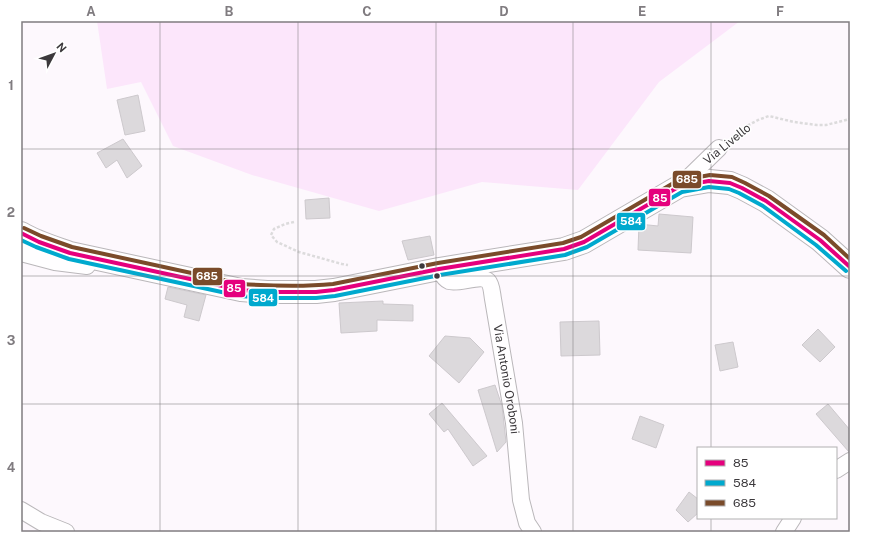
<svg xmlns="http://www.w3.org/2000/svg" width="871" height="553" viewBox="0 0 871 553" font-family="'Public Sans',sans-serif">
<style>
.green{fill:#fce6fb}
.building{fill:#dcd9dc;stroke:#cdc9cd}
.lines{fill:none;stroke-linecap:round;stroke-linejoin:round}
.street-casing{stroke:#bab7ba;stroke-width:18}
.secondary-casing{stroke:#bab7ba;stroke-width:24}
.path{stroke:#dcdbdc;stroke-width:2.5;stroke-dasharray:3 2;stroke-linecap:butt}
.street{stroke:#fffeff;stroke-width:16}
.secondary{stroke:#fffeff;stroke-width:22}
.bus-1-casing{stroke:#fff;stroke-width:7}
.bus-2-casing{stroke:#fff;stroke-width:7}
.bus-3-casing{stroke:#fff;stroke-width:7}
.bus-1{stroke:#e5007d;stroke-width:4}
.bus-2{stroke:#00a9ce;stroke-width:4}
.bus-3{stroke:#7a4b2a;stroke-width:4}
.grid{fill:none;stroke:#807c80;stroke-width:1;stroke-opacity:0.55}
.bus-dot{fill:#3c393c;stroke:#fff;stroke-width:1.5}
.labels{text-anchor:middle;stroke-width:3;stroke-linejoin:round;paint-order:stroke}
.street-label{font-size:12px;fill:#3c393c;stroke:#fff}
.line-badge{stroke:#fff;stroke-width:1.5}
.badge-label{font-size:11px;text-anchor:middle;font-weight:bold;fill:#fff}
.neatline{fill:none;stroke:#807c80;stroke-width:1.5}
.grid-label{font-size:13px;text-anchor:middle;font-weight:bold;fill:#807c80}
</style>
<rect width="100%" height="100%" fill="#fdf8fd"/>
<path class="green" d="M97,21H740L659,82L578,190L482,182L379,211L252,175L173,146L141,82L107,89Z"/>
<g class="building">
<path d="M138,95L145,131L125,135L117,100Z"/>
<path d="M123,139L142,166L127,178L117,160L106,168L97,153Z"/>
<path d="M329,198L330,218L306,219L305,200Z"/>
<path d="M659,214L693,217L691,253L638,250L639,224L658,226Z"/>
<path d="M430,236L434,255L408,260L402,241Z"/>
<path d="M168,287L206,295L199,321L184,317L187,305L165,299Z"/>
<path d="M383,301V304L413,305V321L377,320V331L341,333L339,303Z"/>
<path d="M599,321L600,355L561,356L560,322Z"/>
<path d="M818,329L835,347L820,362L802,345Z"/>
<path d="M445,336L470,338L484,352L459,383L429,356Z"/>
<path d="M733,342L738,367L720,371L715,345Z"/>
<path d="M495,385L502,406L506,442L497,452L478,390Z"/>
<path d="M442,403L487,456L473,466L448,429L444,432L429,414Z"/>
<path d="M828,404L850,430V452H849L816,414Z"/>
<path d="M640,416L664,425L656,448L632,439Z"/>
<path d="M689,492L698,499V513L688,522L676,510Z"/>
</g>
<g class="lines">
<g class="street-casing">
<g id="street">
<path d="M680,186L719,148"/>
<path d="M21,253L55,262L87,266"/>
<path id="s1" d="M439,269C441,273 444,279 449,281C459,284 481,274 488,281C492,285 492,294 493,299L514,423L521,500L527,523L533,532"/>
<path d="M836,470L850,461"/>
<path d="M21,510L41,522L66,532"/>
<path d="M784,532L793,518"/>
</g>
</g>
<g class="secondary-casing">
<path id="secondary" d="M21,233C36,242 53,247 70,253L241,290L267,292H316L334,290L439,269L564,249L584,242L680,186L709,181L730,183L742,188L766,201L820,240L850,267"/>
</g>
<g class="path">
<path d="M732,138L745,127L758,120L769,116L794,122L817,125H826L850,119"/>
<path d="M294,222L285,224L274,229L271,235L277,242L299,252L342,264L348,265"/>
</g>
<use href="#street" class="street"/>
<use href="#secondary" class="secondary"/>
<g class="bus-1-casing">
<path id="bus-1" d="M21,233L39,242L70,253L241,290L267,292H316L334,290L439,269L564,249L584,242L680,186L709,181L730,183L742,188L766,201L820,240L850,267"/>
</g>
<g class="bus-2-casing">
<path id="bus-2" d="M21,240L36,247L69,259L240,296L267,298H316L335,296L440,275L565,255L587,247L682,192L709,187L729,189L739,193L763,206L816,245L846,271"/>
</g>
<g class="bus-3-casing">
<path id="bus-3" d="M24,228L41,236L72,247L242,284C272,286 303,287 333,284L438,263L563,243L581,237L677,181L710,175L732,177L745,183L769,196L824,235L850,259"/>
</g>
<use href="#bus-1" class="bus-1"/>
<use href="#bus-2" class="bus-2"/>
<use href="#bus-3" class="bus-3"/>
</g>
<path class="grid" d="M160,21V532M298,21V532M436,21V532M573,21V532M711,21V448M21,149H850M21,276H850M21,404H850M711,518V532"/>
<g class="bus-dot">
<circle cx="422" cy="266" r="3.5"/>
<circle cx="437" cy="276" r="3.5"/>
</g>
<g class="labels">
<g class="street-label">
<text transform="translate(727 144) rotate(-39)" y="4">Via Livello</text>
<text dy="4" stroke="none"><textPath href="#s1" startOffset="156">Via Antonio Oroboni</textPath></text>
</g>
</g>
<g class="line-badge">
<rect x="672" y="170" width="30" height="19" rx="4" fill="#7a4b2a"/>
<rect x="648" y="188" width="23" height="19" rx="4" fill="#e5007d"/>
<rect x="616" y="212" width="30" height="19" rx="4" fill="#00a9ce"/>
<rect x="192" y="267" width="31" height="19" rx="4" fill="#7a4b2a"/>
<rect x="223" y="279" width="23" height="19" rx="4" fill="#e5007d"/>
<rect x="248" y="288" width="30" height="19" rx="4" fill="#00a9ce"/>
</g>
<g class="badge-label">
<text x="687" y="183">685</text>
<text x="660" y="202">85</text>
<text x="631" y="225">584</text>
<text x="207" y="280">685</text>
<text x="234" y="292">85</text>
<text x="263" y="302">584</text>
</g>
<rect width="871" height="553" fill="none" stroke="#ffffff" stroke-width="44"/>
<rect x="697" y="447" width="140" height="72" fill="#ffffff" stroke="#b1b0b1"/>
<rect x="705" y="460" width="20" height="6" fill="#e5007d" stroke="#b1b0b1"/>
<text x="733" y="467" font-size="12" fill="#3c393c">85</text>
<rect x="705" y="480" width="20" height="6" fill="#00a9ce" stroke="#b1b0b1"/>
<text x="733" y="487" font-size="12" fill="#3c393c">584</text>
<rect x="705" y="500" width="20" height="6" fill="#7a4b2a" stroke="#b1b0b1"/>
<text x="733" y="507" font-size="12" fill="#3c393c">685</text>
<g transform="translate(54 54) rotate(49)" stroke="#ffffff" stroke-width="3" paint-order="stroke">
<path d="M0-3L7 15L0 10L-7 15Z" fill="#3c393c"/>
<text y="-6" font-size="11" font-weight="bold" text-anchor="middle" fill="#3c393c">N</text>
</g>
<rect x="22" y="22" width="827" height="509" class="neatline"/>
<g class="grid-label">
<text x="91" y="16">A</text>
<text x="229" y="16">B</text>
<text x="367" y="16">C</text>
<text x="504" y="16">D</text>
<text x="642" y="16">E</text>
<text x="780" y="16">F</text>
<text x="11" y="90">1</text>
<text x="11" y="217">2</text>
<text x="11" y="345">3</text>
<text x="11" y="472">4</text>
</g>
</svg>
